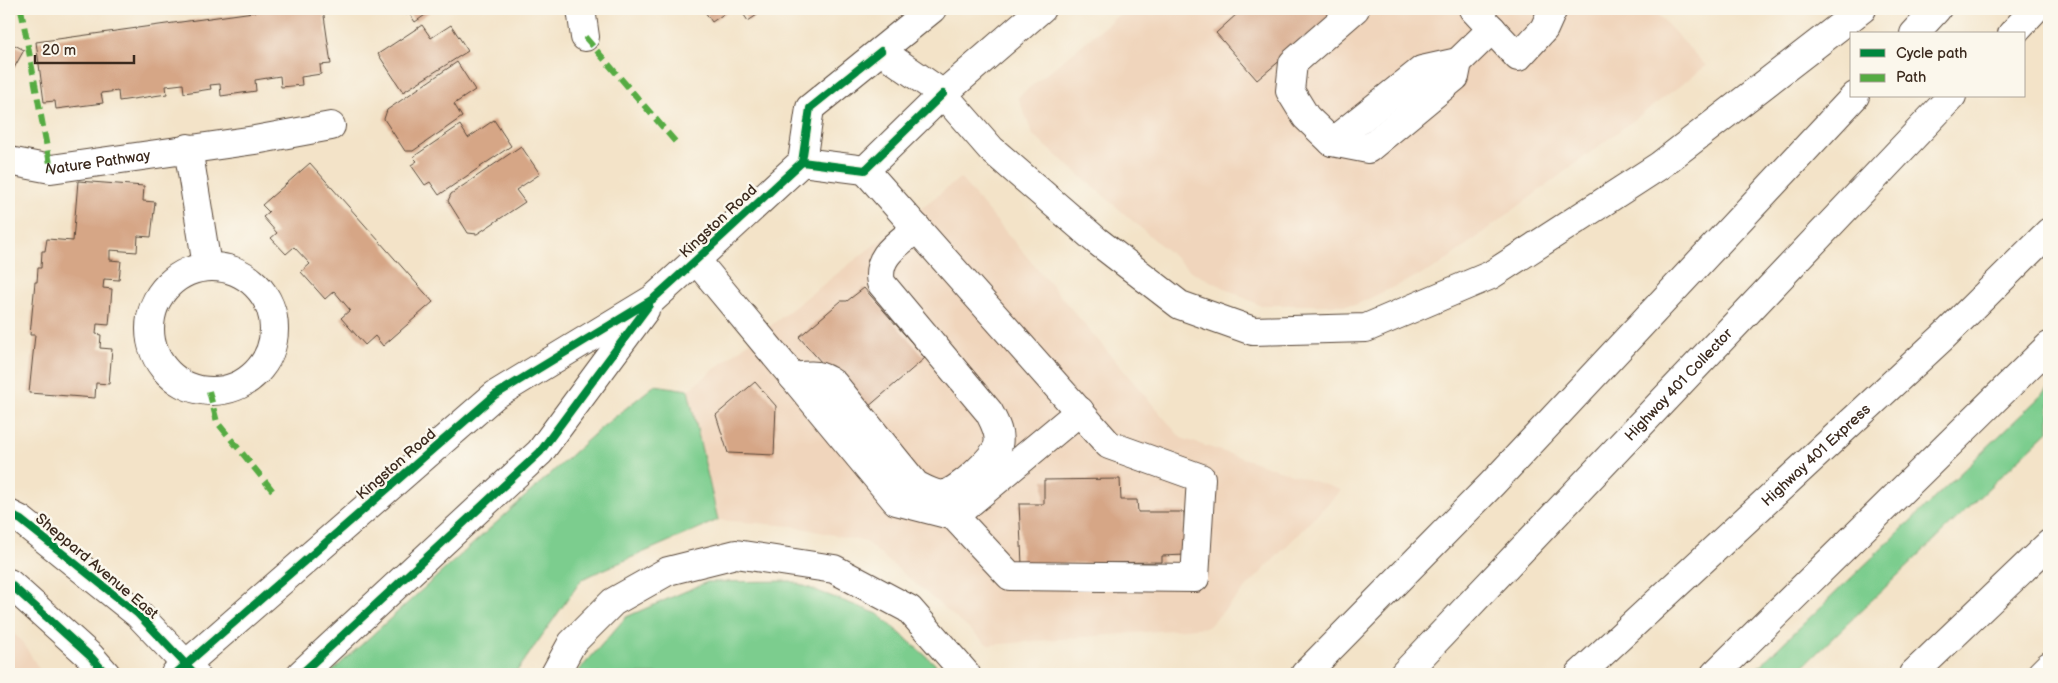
<svg xmlns="http://www.w3.org/2000/svg" width="2058" height="683" viewBox="0 0 2058 683" font-family="'Balsamiq Sans',sans-serif">
<style>
.built{fill:#f0d5bc}
.green{fill:#7ccd8e;stroke:#5c7c56}
.building{fill:#d6a686}
.lines{fill:none;stroke-linecap:round;stroke-linejoin:round}
.minor-casing{stroke:#574638;stroke-width:30}
.major-casing{stroke:#574638;stroke-width:30}
.highway-casing{stroke:#574638;stroke-width:30}
.minor{stroke:#fff;stroke-width:28}
.major{stroke:#fff;stroke-width:28}
.highway{stroke:#fff;stroke-width:28}
.quiet{stroke:#55ab43;stroke-width:6;stroke-dasharray:12 6;stroke-linecap:butt}
.cycleway-casing{stroke:#fbf7ec;stroke-width:11}
.cycleway{stroke:#00873e;stroke-width:8}
.labels{text-anchor:middle;stroke-width:5;stroke-linejoin:round;paint-order:stroke}
.street-label{font-size:15px;fill:#3b2a1e;stroke:#fbf7ec}
</style>
<rect width="100%" height="100%" fill="#fbf7ec"/>
<filter id="ink" filterUnits="userSpaceOnUse"><feTurbulence type="fractalNoise" baseFrequency=".02" numOctaves="2"/><feDisplacementMap in="SourceGraphic" scale="10" xChannelSelector="R" yChannelSelector="G"/><feConvolveMatrix kernelMatrix="1 2 1 2 8 2 1 2 1" color-interpolation-filters="sRGB"/></filter>
<filter id="wash" filterUnits="userSpaceOnUse"><feTurbulence type="fractalNoise" baseFrequency=".0096" numOctaves="4" result="noise"/><feDisplacementMap in="SourceGraphic" scale="20" xChannelSelector="R" yChannelSelector="G"/><feGaussianBlur stdDeviation="1.12" result="paint"/><feColorMatrix in="noise" values="0 0 0 0 0 0 0 0 0 0 0 0 0 0 0 0 0 1.4 0 .05"/><feComposite in="paint" operator="in"/></filter>
<g filter="url(#wash)">
<rect width="100%" height="100%" fill="#f3e3c8"/>
<g class="built">
<path d="M1126,9H1653L1706,66L1437,267L1355,305H1259L1192,272L1033,135L1018,97Z"/>
<path d="M960,178L1181,438L1341,490L1208,627L988,645L866,542L792,526L718,520L688,390Z"/>
<path d="M9,630L22,641L42,674H9Z"/>
</g>
<g class="green">
<path d="M655,385L688,390L718,520L582,579L515,674H329L601,428Z"/>
<path d="M2049,388V430L1795,674H1751Z"/>
<path d="M791,581L878,614L935,664L939,674H576L626,617L707,582Z"/>
</g>
<g id="blocks">
<g class="building">
<path d="M275,9H323L331,64L320,65L321,74L301,77L302,85L281,87L280,76L255,80L256,91L221,96L220,84L210,85L211,89L184,93L183,84L166,86L167,94L119,101L118,91L101,93L103,103L56,109L55,101L44,102L36,42Z"/>
<path d="M402,9H434L415,22L409,13L406,15Z"/>
<path d="M703,9H738L733,12L731,9L712,22Z"/>
<path d="M740,9H766L748,21Z"/>
<path d="M1234,9H1347L1295,48L1257,80L1216,33L1238,13Z"/>
<path d="M422,25L431,38L451,25L468,51L403,92L378,54Z"/>
<path d="M9,42L24,50L9,77Z"/>
<path d="M457,62L475,90L454,104L462,117L413,151H405L384,119L387,110Z"/>
<path d="M494,120L511,146L439,195L430,182L425,185L411,165L417,161L413,157L460,125L468,138Z"/>
<path d="M521,146L540,174L516,190L525,202L477,234L468,233L448,201L451,194Z"/>
<path d="M310,163L433,302L383,346L375,336L365,345L341,318L350,310L334,291L325,299L301,272L310,264L294,247L286,254L271,238L277,233L263,217L269,212L262,205Z"/>
<path d="M78,181L144,186L143,201L155,202L151,237L138,236L137,252L110,250V260L121,261L119,280L104,279L103,288L112,289L109,325L97,324L96,334L101,335L100,348L112,349L109,384L96,383L95,398L29,393L35,335H30L35,282H37L38,268H41L42,251H45L47,239L73,241Z"/>
<path d="M864,288L925,358L867,408L837,380L799,337L841,301H847Z"/>
<path d="M755,382L776,406L774,455L728,453L716,415Z"/>
<path d="M1120,479L1121,500H1137L1138,512H1184L1185,555L1162,556V562L1022,564L1019,504H1044V480Z"/>
</g>
</g>
</g>
<g filter="url(#ink)">
<use href="#blocks" fill-opacity="0" stroke="#574638" stroke-width="1"/>
<g class="lines">
<g class="minor-casing">
<g id="minor">
<path d="M581,9L585,37"/>
<path d="M1355,9L1293,63L1290,91L1306,117L1332,142L1368,149L1455,77L1458,62L1492,29"/>
<path d="M1473,9L1518,57L1544,29L1553,9"/>
<path d="M1332,142L1422,70L1458,62"/>
<path d="M188,148L207,266"/>
<path id="s1" d="M9,161L51,169L255,140L331,126"/>
<path d="M696,260L896,501L954,516L1010,576L1195,578L1201,478L1109,445L865,170"/>
<circle cx="212" cy="329" r="62"/>
<path d="M793,377C812,375 818,373 834,384L916,485C924,489 936,496 945,494C958,491 995,458 998,445C1001,433 994,422 989,412L881,283C875,256 898,244 917,228"/>
<path d="M954,516L1080,411"/>
</g>
</g>
<g class="major-casing">
<g id="major">
<path d="M802,162L865,170L943,94L1041,9"/>
<path d="M9,514L21,520L138,614L195,674"/>
<path d="M9,583L91,657L106,674"/>
<path d="M175,674L495,395L653,299L696,260L802,162L810,108L932,9"/>
<path d="M301,674L540,452L645,310"/>
</g>
</g>
<g class="highway-casing">
<g id="highway">
<path d="M1914,34L1937,9"/>
<path d="M2012,34L2035,9"/>
<path d="M881,51L943,94L991,149L1097,241L1180,305L1253,331L1366,328L1491,275L1659,166L1862,9"/>
<path d="M555,674L572,643L613,602L668,571L736,554L834,569L909,609L966,674"/>
<path d="M1305,674L1492,484L1855,96"/>
<path id="s2" d="M1404,674L1952,96"/>
<path id="s3" d="M1580,674L1943,337L2049,232"/>
<path d="M1715,674L2049,346"/>
<path d="M1913,674L2049,544"/>
<path d="M2041,674L2049,666"/>
</g>
</g>
<use href="#minor" class="minor"/>
<use href="#major" class="major"/>
<use href="#highway" class="highway"/>
<g class="quiet">
<path d="M21,9L51,169"/>
<path d="M585,37L679,146"/>
<path d="M209,391L217,422L273,491"/>
</g>
<g class="cycleway-casing">
<g id="cycleway">
<path d="M802,162L865,170L943,94"/>
<path d="M9,514L21,520L138,614L195,674"/>
<path d="M9,583L91,657L106,674"/>
<path d="M175,674L495,395L653,299L696,260L802,162L810,108L881,51"/>
<path d="M301,674L540,452L649,305"/>
</g>
</g>
<use href="#cycleway" class="cycleway"/>
</g>
</g>
<g class="labels">
<g class="street-label">
<text dy="5" stroke="none"><textPath href="#s1" startOffset="90">Nature Pathway</textPath></text>
<text transform="translate(718 221) rotate(-43)" y="5">Kingston Road</text>
<text dy="5" stroke="none"><textPath href="#s2" startOffset="399">Highway 401 Collector</textPath></text>
<text dy="5" stroke="none"><textPath href="#s3" startOffset="322">Highway 401 Express</textPath></text>
<text transform="translate(396 464) rotate(-41)" y="5">Kingston Road</text>
<text transform="translate(97 566) rotate(40)" y="5">Sheppard Avenue East</text>
</g>
</g>
<rect width="2058" height="683" fill="none" stroke="#fbf7ec" stroke-width="30"/>
<rect x="1850" y="32" width="175" height="65" fill="#fbf7ec" stroke="#aea59a"/>
<rect x="1860" y="49" width="25" height="8" fill="#00873e" stroke="#aea59a"/>
<text x="1896" y="58" font-size="15" fill="#3b2a1e">Cycle path</text>
<rect x="1860" y="74" width="25" height="8" fill="#55ab43" stroke="#aea59a"/>
<text x="1896" y="82" font-size="15" fill="#3b2a1e">Path</text>
<path d="M35 55v8h99v-8" fill="none" stroke="#3b2a1e" stroke-width="2.5"/>
<text x="42" y="55" font-size="15" fill="#3b2a1e" stroke="#fbf7ec" stroke-width="4" paint-order="stroke">20 m</text>
</svg>
